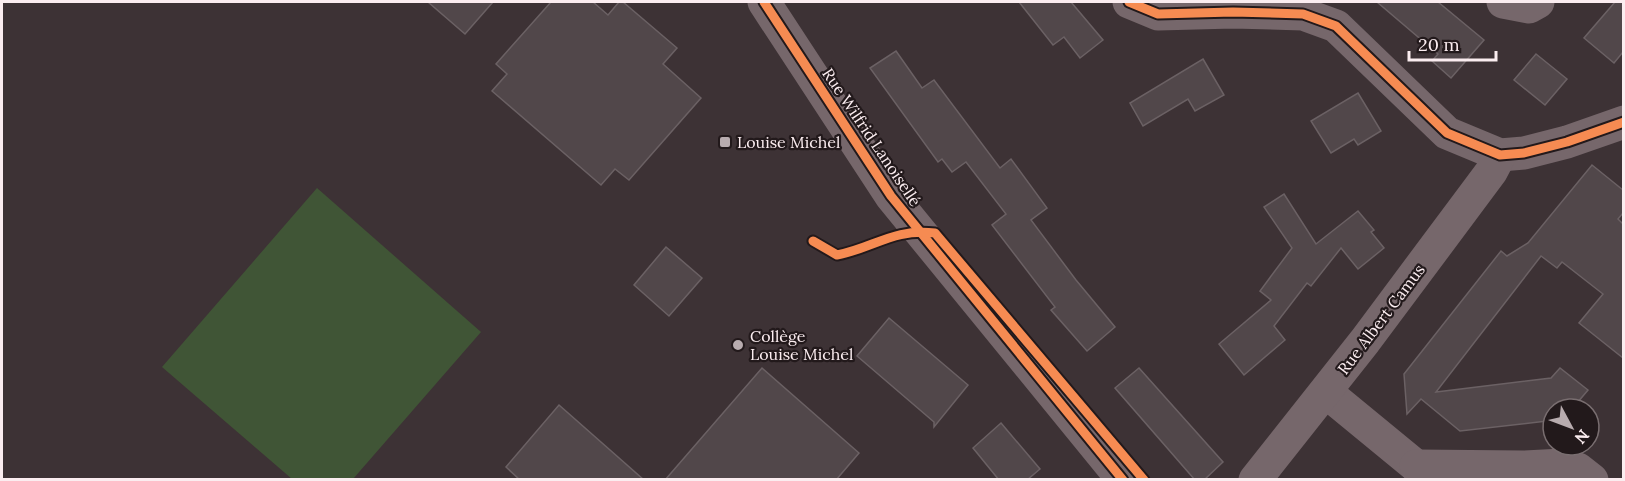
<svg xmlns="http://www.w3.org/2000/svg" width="1625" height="481" viewBox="0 0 1625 481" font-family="Lora,serif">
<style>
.park{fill:#405536}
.building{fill:#51474a;stroke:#6b6164;stroke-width:1.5}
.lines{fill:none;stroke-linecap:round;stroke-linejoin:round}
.minor{stroke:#76676b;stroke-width:33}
.cycleway-casing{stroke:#22191b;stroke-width:13}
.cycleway{stroke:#f68b52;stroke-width:9}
.poi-dot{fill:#b8acaf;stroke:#22191b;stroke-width:2}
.labels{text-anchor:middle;stroke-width:4.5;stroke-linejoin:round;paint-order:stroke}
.street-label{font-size:16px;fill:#fbedf0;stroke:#22191b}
.poi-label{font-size:16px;fill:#fbedf0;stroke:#22191b;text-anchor:start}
</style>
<rect width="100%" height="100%" fill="#3d3235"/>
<path class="park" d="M317,188L481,332L353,479H292L162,367Z"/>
<g class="building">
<path d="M428,2H493L465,34Z"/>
<path d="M551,2H593L608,15L619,2H623L677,48L663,64L701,98L629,180L615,169L601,185L492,91L507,74L496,64Z"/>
<path d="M1019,2H1071L1103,40L1080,58L1064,37L1053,45Z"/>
<path d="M1377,2H1438L1484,40L1451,78L1432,61L1438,54Z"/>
<path d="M1615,2H1623V52L1614,63L1584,38Z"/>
<path d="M896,51L922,88L934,80L1000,168L1011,159L1047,208L1031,220L1076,280L1115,327L1087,351L1051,310L1055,307L992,225L1006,214L966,162L952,172L942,159L938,162L870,68Z"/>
<path d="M1536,54L1567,79L1545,105L1514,80Z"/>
<path d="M1203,59L1224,95L1195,111L1188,99L1143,126L1130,103Z"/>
<path d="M1358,93L1381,131L1358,145L1354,139L1331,153L1311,121Z"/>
<path d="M1592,165L1623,190V213L1618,219L1623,224V358L1579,323L1603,294L1562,262L1557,268L1541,256L1436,392L1551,378L1560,368L1588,390L1572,409H1553V420L1547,421L1460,431L1421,399L1407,414L1404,374L1501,251L1507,256L1528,243Z"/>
<path d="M1284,194L1316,244L1358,211L1374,230L1371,232L1384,248L1358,269L1341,248L1311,286L1307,283L1274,326L1285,340L1244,375L1219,344L1271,300L1260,291L1292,248L1264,207Z"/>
<path d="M666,247L702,278L669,316L634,285Z"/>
<path d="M889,318L968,385L934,427V422L857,356Z"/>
<path d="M762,368L859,453L836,480H665Z"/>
<path d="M1139,368L1223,462L1204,480H1195L1115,388Z"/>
<path d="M559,405L644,480H520L506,467Z"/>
<path d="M1001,423L1040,469L1027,480H999L973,448Z"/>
</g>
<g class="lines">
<g class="minor">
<path d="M764,2L891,196L1123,480"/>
<path d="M1129,2L1158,14L1233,12L1303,14L1336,26L1447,133L1500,155L1524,153L1567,142L1624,122"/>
<path d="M1503,2L1529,7L1538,2"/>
<path d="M1326,392L1416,466L1428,480"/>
<path d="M1416,466L1524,467L1563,465L1578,469L1592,480"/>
<path d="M1255,480L1365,341L1491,172L1500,155"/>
</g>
<g class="cycleway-casing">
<g id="cycleway">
<path d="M764,2L891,196L1123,480"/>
<path d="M1129,2L1158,14L1233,12L1303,14L1336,26L1447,133L1500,155L1524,153L1567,142L1624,122"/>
<path d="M813,241L837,255C874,248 893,228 935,233L1144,480"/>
</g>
</g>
<use href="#cycleway" class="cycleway"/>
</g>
<g class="poi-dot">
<rect x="719" y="136" width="12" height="12" rx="3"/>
<circle cx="738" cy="345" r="6"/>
</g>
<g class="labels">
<g class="street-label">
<text transform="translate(872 137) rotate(56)" y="6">Rue Wilfrid Lanoisellé</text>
<text transform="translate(1381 319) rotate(-53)" y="6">Rue Albert Camus</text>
</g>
<g class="poi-label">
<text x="737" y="148">Louise Michel</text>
<text x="750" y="342">Collège<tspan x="750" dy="18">Louise Michel</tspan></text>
</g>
</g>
<rect width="1625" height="481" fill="none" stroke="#fbedf0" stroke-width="6"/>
<g transform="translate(1571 427) rotate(131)"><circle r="28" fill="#22191b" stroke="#796e70" stroke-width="1.5"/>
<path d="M0-4.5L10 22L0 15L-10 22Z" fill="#b8acaf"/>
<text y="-9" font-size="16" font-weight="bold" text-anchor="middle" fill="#fbedf0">N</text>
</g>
<path d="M1409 51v9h87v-9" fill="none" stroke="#fbedf0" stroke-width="3"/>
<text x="1418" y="51" font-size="18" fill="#fbedf0" stroke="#22191b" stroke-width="4.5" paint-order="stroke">20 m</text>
</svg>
